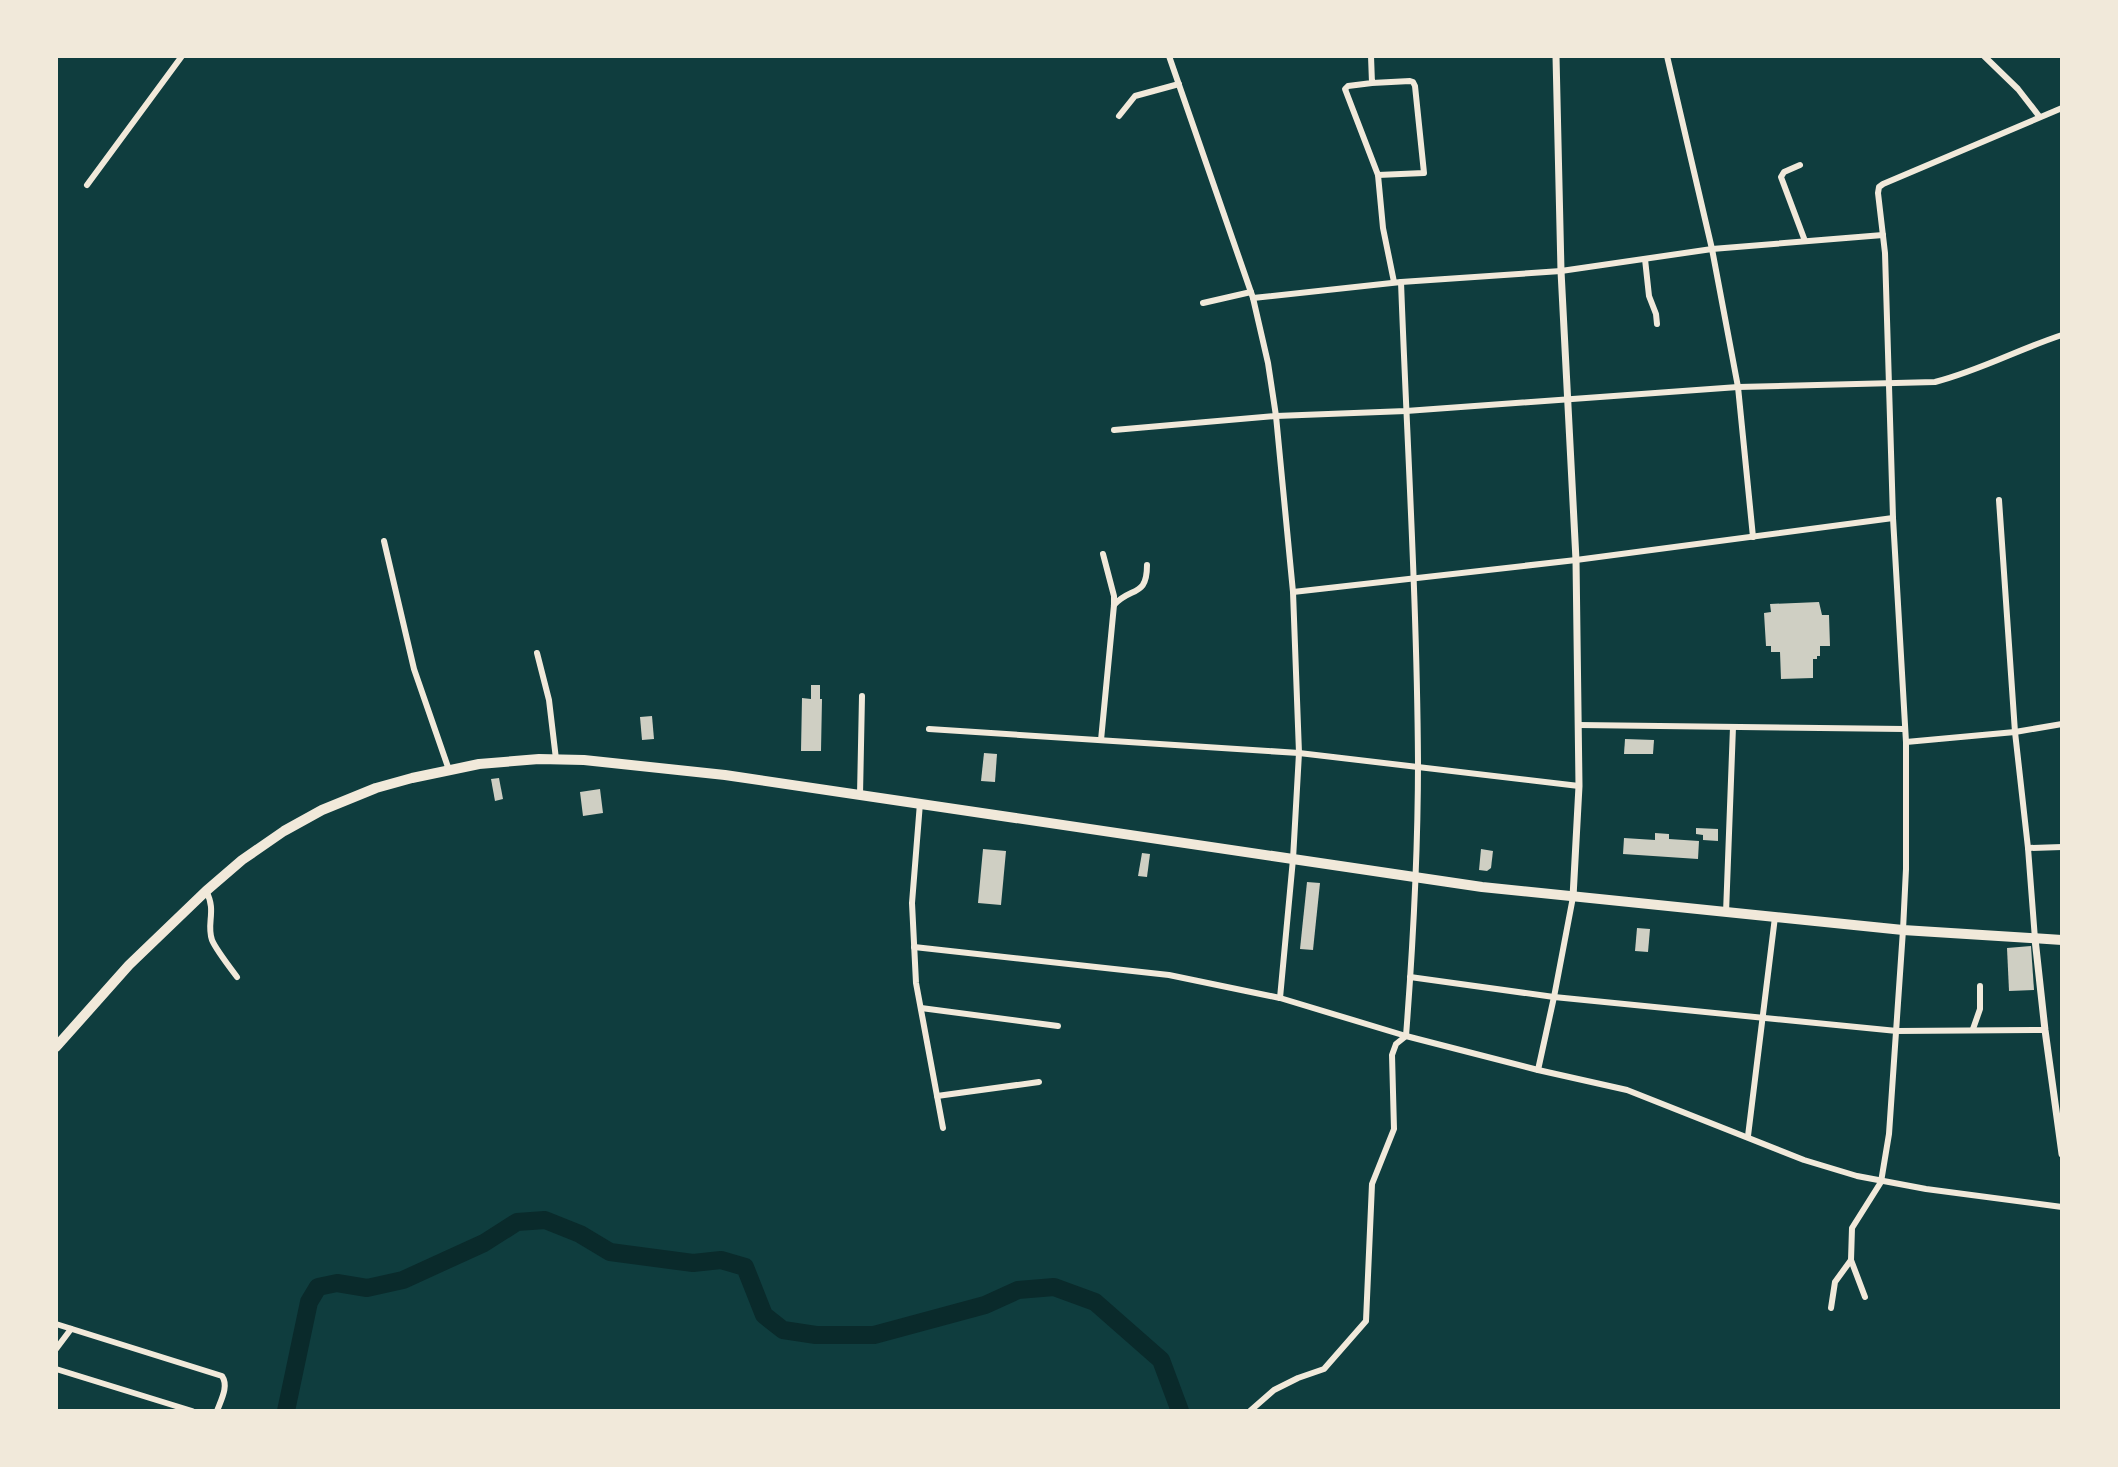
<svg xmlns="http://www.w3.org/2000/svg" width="2118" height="1467" viewBox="0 0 2118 1467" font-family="Figtree,sans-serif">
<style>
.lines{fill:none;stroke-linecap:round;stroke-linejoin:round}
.river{stroke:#0a2a2b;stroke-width:18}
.building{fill:#cfcfc3}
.minor{stroke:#f1e9da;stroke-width:6}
.tertiary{stroke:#f1e9da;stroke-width:7}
.trunk{stroke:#f1e9da;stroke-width:10}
</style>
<rect width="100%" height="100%" fill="#0f3d3e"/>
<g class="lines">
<path class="river" d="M286,1411L309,1302L318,1287L337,1283L367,1288L403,1280L484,1243L517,1222L545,1220L580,1234L610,1252L693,1263L721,1260L745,1267L764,1315L783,1330L816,1335H874L985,1305L1018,1290L1054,1287L1095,1302L1161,1360L1180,1411"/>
</g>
<g class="building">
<path d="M1819,602L1822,615H1829L1830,646H1820V656H1817V659H1813V678L1781,679L1780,652H1771V646H1766L1764,613L1771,612L1770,604Z"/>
<path d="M811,685H820V699H822L821,751H801L802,698L811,699Z"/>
<path d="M652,716L654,739L642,740L640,717Z"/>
<path d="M1625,739L1654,740L1653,754H1624Z"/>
<path d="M984,753L997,754L995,782L981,781Z"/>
<path d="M499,778L503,799L495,801L491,779Z"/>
<path d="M600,789L603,813L583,816L580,792Z"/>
<path d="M1696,828L1718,829V841L1703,840V835L1696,834Z"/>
<path d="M1655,833L1669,834V839L1699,841L1698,859L1623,854L1624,838L1655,840Z"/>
<path d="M983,849L1006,851L1001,905L978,903Z"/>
<path d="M1481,849L1493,851L1491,868L1487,871L1479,870Z"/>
<path d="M1142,853L1150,854L1147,877L1138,876Z"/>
<path d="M1307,882L1320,883L1313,950L1300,949Z"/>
<path d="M1637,928L1650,929L1648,952L1635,951Z"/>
<path d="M2031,946L2034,990L2009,991L2007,948Z"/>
</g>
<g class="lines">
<g class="minor">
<path d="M1169,56L1253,298L1268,363L1276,416L1293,592L1299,753L1293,859L1280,998"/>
<path d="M1371,56L1372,83L1410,81L1413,82L1415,86L1424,173L1378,175L1345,89L1348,86L1372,83"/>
<path d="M1667,56L1712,249L1738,387L1753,537"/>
<path d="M1984,56L2018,89L2039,116"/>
<path d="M1119,116L1135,96L1179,84"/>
<path d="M1800,165L1784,172L1781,177L1805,241"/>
<path d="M1378,175L1383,228L1394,282"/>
<path d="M87,185L182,56"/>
<path d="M1645,259L1649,296L1656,314L1657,324"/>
<path d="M1253,298L1401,282L1561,271L1712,249L1883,235"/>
<path d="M1203,303L1251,292"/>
<path d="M1114,430L1276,416L1406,411L1738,387L1935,382C1979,371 2019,349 2062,335"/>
<path d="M1999,500L2015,732L2028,848L2035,939"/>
<path d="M384,541L414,669L449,770"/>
<path d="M1293,592L1576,560L1893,518"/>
<path d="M1114,605C1131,586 1147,598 1147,565"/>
<path d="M537,653L549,700L556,759"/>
<path d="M1579,725L1904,729"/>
<path d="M929,729L1299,753L1579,786"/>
<path d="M1101,740L1114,605V596L1103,554"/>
<path d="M1906,742L2015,732L2062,724"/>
<path d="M860,795L862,696"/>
<path d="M920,803L912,903L916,983L943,1128"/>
<path d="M2028,848L2062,847"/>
<path d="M206,891C217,911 206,923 212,940C215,948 231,969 237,977"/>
<path d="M1726,913L1733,727"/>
<path d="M914,947L1169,975L1280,998L1406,1036L1538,1070L1554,997L1573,897"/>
<path d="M1410,977L1554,997L1897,1031L2045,1030"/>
<path d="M921,1008L1058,1026"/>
<path d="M1973,1029L1980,1009V986"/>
<path d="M1538,1070L1627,1090L1804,1160L1857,1176L1926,1189L2062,1207"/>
<path d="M937,1096L1039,1082"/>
<path d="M1748,1136L1775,917"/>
<path d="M1851,1260L1865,1297"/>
<path d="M1831,1308L1835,1282L1851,1260L1852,1228L1881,1182L1889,1134L1903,930L1906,869V742L1893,518L1885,253L1878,193L1879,187L1883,184L2062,108"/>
<path d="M56,1324L222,1376C229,1386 221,1400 217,1411"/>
<path d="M56,1349L71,1329"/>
<path d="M56,1369L192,1411"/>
<path d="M1250,1411L1274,1390L1298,1378L1324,1369L1366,1321L1372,1184L1394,1129L1392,1055L1396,1044L1406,1036C1413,945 1418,853 1418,762C1417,602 1407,442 1401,282"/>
</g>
<g class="tertiary">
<path d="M1556,56L1561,271L1576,560L1579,786L1573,897"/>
<path d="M2035,939L2045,1030L2062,1154"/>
</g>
<path class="trunk" d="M56,1047L129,965L206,891L242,860L284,831L322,810L376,788L412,778L479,764L539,759L584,760L725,775L1482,887L1903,930L2062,940"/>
</g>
<rect width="2118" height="1467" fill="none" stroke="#f1e9da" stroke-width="116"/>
</svg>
